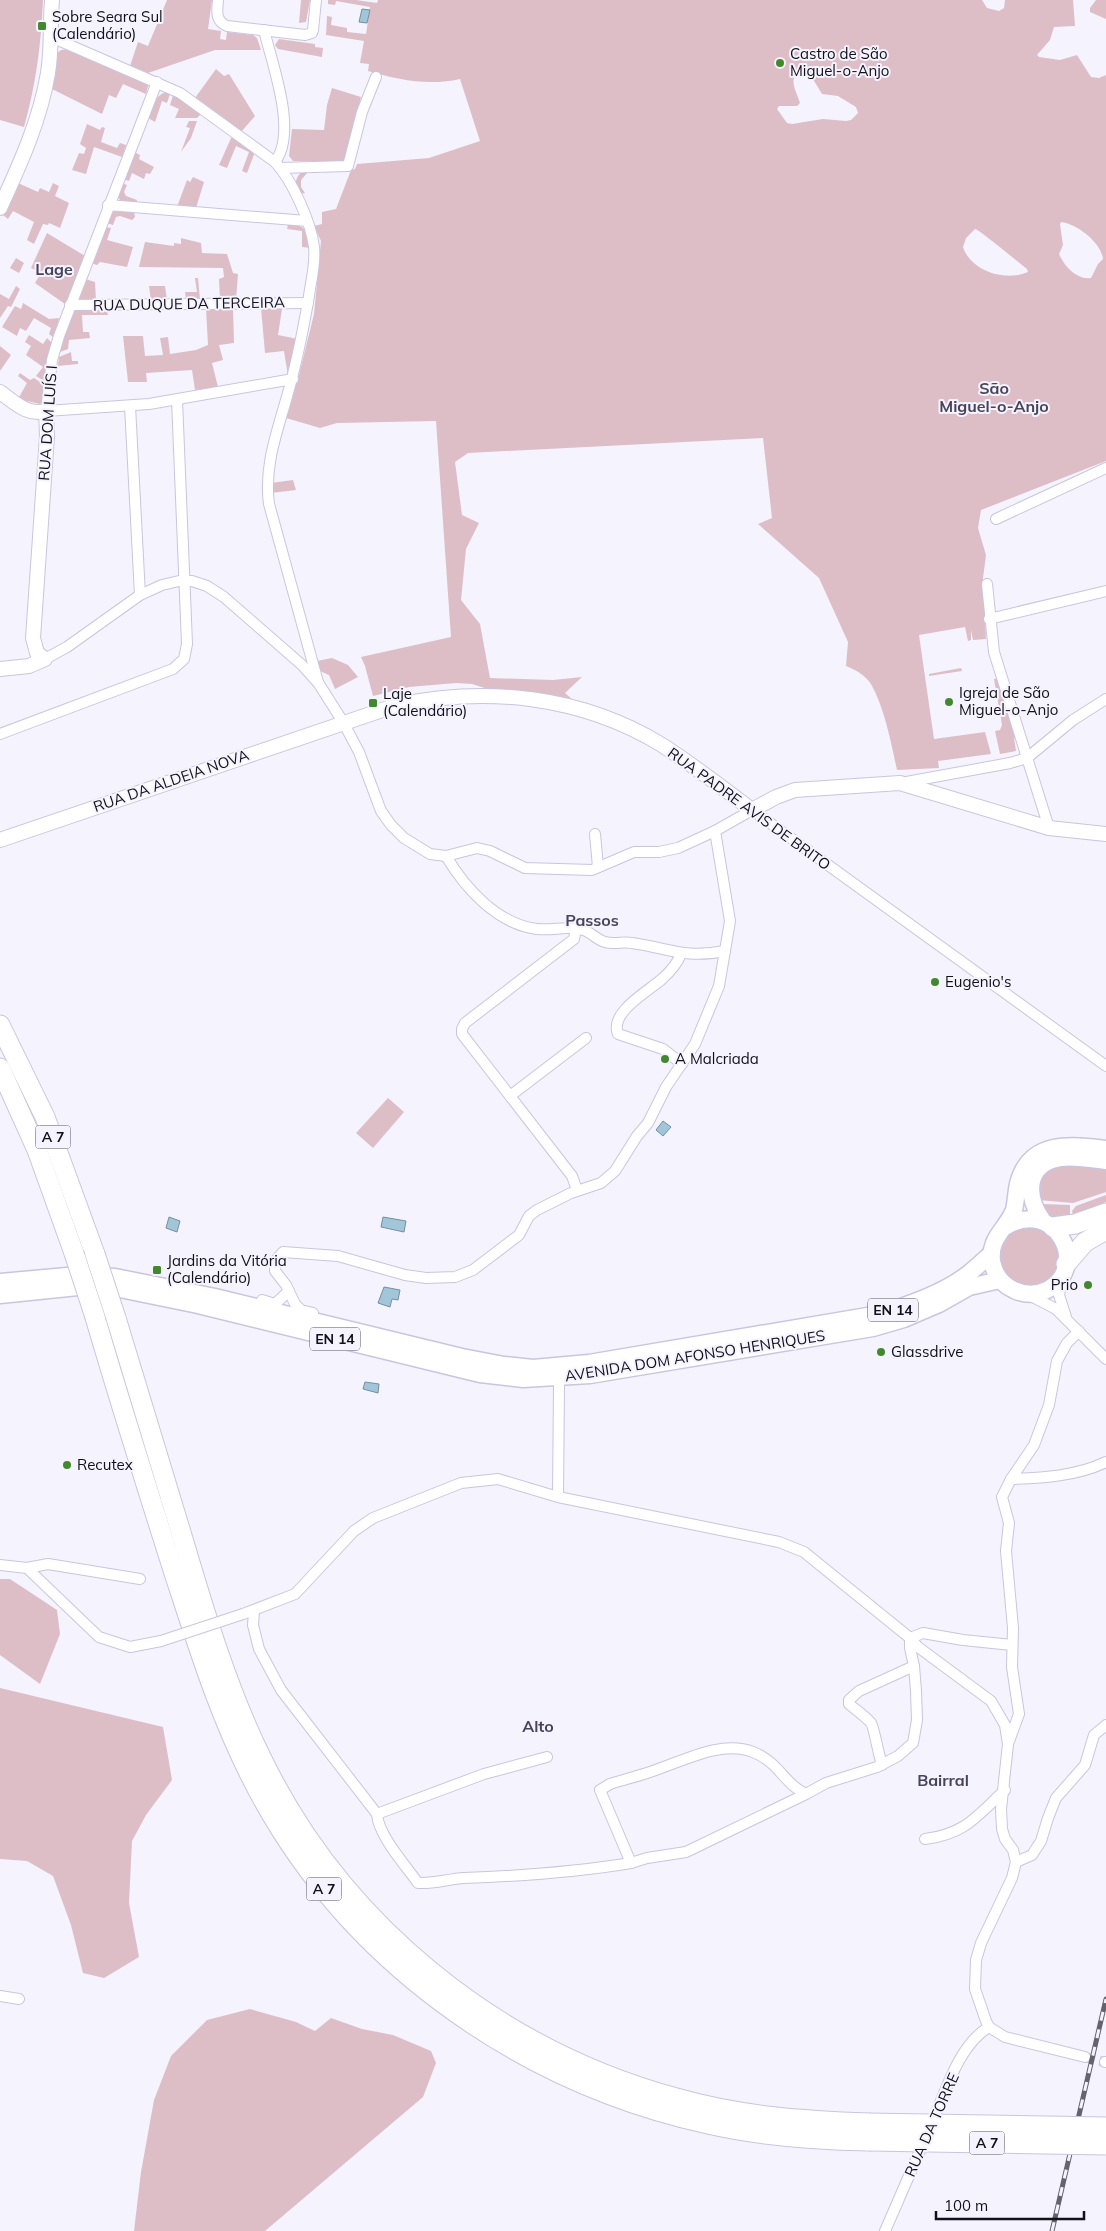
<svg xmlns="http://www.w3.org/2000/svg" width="1106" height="2231" viewBox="0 0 1106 2231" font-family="Mulish,sans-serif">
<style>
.green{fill:#ddbec7;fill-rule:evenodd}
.water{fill:#a1c6da;stroke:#768fa0}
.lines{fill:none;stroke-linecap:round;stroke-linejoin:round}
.street-tunnel{stroke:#d3d1dc;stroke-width:10;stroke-dasharray:10 5;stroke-linecap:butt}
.street-casing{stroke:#cac5df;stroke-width:12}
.secondary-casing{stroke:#cac5df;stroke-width:16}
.primary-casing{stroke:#cac5df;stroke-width:19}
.highway-casing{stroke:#cac5df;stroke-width:21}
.street{stroke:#fff;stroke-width:10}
.secondary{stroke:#fff;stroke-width:14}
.primary{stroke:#fff;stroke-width:16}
.highway{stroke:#fff;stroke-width:19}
.rail-casing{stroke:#65636d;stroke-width:5}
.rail{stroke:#f5f3fe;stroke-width:3;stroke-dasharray:9;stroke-linecap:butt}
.street-bridge-casing{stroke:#cac5df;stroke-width:12;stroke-linecap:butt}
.highway-bridge-casing{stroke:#cac5df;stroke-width:21;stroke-linecap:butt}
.street-bridge{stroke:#fff;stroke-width:10}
.highway-bridge{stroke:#fff;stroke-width:19}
.poi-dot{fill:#43882e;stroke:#f5f3fe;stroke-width:2}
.labels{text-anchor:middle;stroke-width:4;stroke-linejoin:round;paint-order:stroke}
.shield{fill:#f5f3fe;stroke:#56545e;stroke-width:1}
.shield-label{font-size:14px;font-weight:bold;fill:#121019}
.poi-label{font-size:15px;fill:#121019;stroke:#f5f3fe;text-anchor:start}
.street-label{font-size:15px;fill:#121019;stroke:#f5f3fe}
.neighbourhood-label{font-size:16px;font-weight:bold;fill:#49445a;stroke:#f5f3fe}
</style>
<rect width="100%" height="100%" fill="#f5f3fe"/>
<g class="green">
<path d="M0,0H43C41,45 36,84 24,127L0,120Z"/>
<path d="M167,0H212L208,29L221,31L220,39L226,40L227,32L253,35L257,38L261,50H215L148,73L130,66L138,42L148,46Z"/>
<path d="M301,0H310L306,22L299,23Z"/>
<path d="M328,0H356L377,3L378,0H982L987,8L999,11L1004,8L1005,0H1073L1075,26L1054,27L1050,40L1037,55L1039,57L1060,60L1077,55L1091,77L1099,78L1106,75V461L981,510L978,528L986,555L983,578L986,639L973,640L971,630V640L968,641L965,627L919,635L934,739L985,732L991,754L938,761L939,768L897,770C891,743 885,709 871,684C865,675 856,670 846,666L848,642L819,578L758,524L772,518L763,438L468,453L455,462L462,515L479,523L466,549L461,600L480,624L490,678L553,680L582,677L565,693L573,700L491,690L472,684L456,683L409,687L373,696L365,666L361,657L451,637L436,421L337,423L320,428L286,418L299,375L314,314L321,241L314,226L322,224V212L336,209L351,170L355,169L357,164L429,158L480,141L460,79C429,86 398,80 368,71L369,64L360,63L364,41L326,35L327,16L332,17L331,25L347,28V32L366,34L370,7L336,1L335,5L328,4ZM800,71L811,76L822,94L838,96L856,107L858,113L851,120L846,121L823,119L792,124L787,123L777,109L779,106H797L800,103C797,92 787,79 800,71ZM1061,222C1077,224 1101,242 1103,259L1098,264L1091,278C1077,280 1065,267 1059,254L1063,245L1060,224ZM975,229C980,230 1019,263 1027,269L1028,272C1005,282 971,271 963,247L966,238Z"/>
<path d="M1096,0H1106V19L1090,12V8Z"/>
<path d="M279,39L315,44V47L323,48L322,57L278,49L275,45Z"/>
<path d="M70,49L145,82L148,86L146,94L123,84L116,98L109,95L102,114L52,89L56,54L61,50Z"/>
<path d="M216,69L224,76L229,74L255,116L241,132L195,98Z"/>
<path d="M332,88L361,97L345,159L343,162L293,161L289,156L292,129L324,130L327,105Z"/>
<path d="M166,92L170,94L167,103L162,101L155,122L148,118C152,107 154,96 166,92Z"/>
<path d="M173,95L176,96L201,114L197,118H175L179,109L170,105Z"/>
<path d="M189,121H197L191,138L181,152L190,128L186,127Z"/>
<path d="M87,124L100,130L102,127L105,128L101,142L117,148L120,143L126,145L122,157L94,147L86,174L72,170L79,153L84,154L86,148L80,144Z"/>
<path d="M232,136L255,152L247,173L242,171L249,152L236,146L227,168L219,165Z"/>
<path d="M134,152L140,155L139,159L154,167L150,174L146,173L144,179L132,173L129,181L123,179Z"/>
<path d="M302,171H309L301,180V187L305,193L300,194L295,183L298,176Z"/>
<path d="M193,177L204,182L196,208L177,207L187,180L190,182Z"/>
<path d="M18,183L38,192L40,188L49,192L53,183L59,186L55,196L69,203L60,228L49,223L48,225L43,224L34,244L27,240L34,222L13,211L8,219L3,215Z"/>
<path d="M121,183L127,185L124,192L126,196L137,200L136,203L121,201L117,196Z"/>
<path d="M122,210L134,211L135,217L132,220L120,216L116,217L113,225L107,223L113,212Z"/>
<path d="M288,224C308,226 306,230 311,248L302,247V231L287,229Z"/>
<path d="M105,227L111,228L107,240L133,247L127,267L100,262L97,265L91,263Z"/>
<path d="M47,233L85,256L65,304L35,283L41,273L31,268Z"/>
<path d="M181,238L201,243L202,253L227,254L233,273L238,274L236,300H220L219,279L224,277L223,268L139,267L145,242L174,246V243L181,244Z"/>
<path d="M16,258L24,263L19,273L10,268Z"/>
<path d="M195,278H198L200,300H186L185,292H197Z"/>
<path d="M85,279L95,282L96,301L80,299L79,295Z"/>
<path d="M16,286L20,289L11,307L8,306L0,318V294L9,299Z"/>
<path d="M149,286H165L167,300L151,301Z"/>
<path d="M23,303L49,319L59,318L54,338L49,334L51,328L34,318L26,331L20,328L17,336L2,327L15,306L21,309Z"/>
<path d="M206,308H233L234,343L219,345L223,360L212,363L218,387L195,390L192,370L146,373L147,382H128L123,336H143L145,356L163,355L160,338L168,337L170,354L196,350L208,345Z"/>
<path d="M261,308L282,309L278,335L298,339L288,376L284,351L265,353Z"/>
<path d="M77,309H107L108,315H82L83,332H89L90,338L69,340L68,349L60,352L64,334L73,311Z"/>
<path d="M29,335L43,344L47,338L52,343L46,382L36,376L43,367L26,355L31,346L25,342Z"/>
<path d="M0,346L11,355L0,371Z"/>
<path d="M71,352L72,361H78V364L58,366L59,357Z"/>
<path d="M20,373L30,380L34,378L46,386L44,400L40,404L18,399L27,383L18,376Z"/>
<path d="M293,480L296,490L271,493V483Z"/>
<path d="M332,658L348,665L358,677L335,689L329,675L320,671L317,661Z"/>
<path d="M961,668L962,671L929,676V674Z"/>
<path d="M999,678L1016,738H1014L1016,751L1000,754L995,731L1000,730L1002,725L994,679Z"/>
<path d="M388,1098L404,1112L373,1148L356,1133Z"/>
<path d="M1064,1164L1106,1168V1192L1073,1203L1038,1200C1038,1175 1041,1173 1064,1164Z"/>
<path d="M1106,1195V1202L1073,1215L1072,1211L1076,1206Z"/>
<path d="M1042,1204L1070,1205V1217C1056,1219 1048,1218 1042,1204Z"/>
<circle cx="1029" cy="1256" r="30"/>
<path d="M0,1579H10L57,1610L60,1634L40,1684L0,1655Z"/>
<path d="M0,1688L163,1727L172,1780L146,1815L132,1841L129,1903L139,1957L104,1978L83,1973L71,1925L53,1876L27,1861L0,1859Z"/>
<path d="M250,2009L296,2022L315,2031L331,2018L362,2029L393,2035L431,2051L436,2063L423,2097L265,2231H134L141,2172L154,2100L171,2056L207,2020Z"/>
</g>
<g class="water">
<path d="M362,9L370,10L367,23L359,22Z"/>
<path d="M663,1121L671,1127L663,1136L656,1130Z"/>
<path d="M169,1217L180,1221L177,1232L166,1228Z"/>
<path d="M383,1217L406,1221L404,1232L381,1227Z"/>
<path d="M384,1287L400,1290L398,1300L392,1299L390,1307L378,1303Z"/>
<path d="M365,1382L379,1384L378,1393L363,1389Z"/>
</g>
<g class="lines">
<path class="street-tunnel" d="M1085,2057L1105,2062"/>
<g class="street-casing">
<g id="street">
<path d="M218,0C217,11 215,21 227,26L305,35L312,33L313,30L316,0"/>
<path d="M264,30C272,64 298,132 275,162"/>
<path d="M51,37L180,93L275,162C292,180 311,222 314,247C316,263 311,280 309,296C303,331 296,366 286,400C276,435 264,468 269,504L318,682"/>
<path d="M157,82L59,336L52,360L46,411L149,404L293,379"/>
<path d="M280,168L348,166L362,112L376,77"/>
<path d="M108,205L307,221"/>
<path d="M70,305L308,303"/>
<path d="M130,406L140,595"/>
<path d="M996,519L1106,468"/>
<path d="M987,584L994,652L1049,828"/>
<path d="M989,619L1106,591"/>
<path d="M45,659L67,647L140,595L162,585L179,581H192L207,586L224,597L302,665L319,684L343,722L359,752L381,811L391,825L404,838L430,854L446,856L477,848L490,851L525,868L592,870L634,852H659L678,848L715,831L752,810L1106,1066"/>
<path d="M0,734L173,669L184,659L187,644L177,400"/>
<path d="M901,783L1010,763L1027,758L1073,720L1106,699"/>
<path d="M595,834L598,867"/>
<path d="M446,856C465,888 497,924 537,929C553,931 567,925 583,930C591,932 597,940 605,942C614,945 623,941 632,943C669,948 684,959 725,951"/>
<path d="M576,928L574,939L465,1023L462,1029V1034L572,1176L577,1190"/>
<path d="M681,954C677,964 670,972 662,979C649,991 609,1012 618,1034L663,1049L682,1064"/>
<path d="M510,1096L586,1038"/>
<path d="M1062,1278L1059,1295L1066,1317"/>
<path d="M1029,1295L1056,1309L1106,1359"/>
<path d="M262,1300L275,1304L289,1291"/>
<path d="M313,1313L301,1310L295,1304L286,1285L275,1271L276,1260L283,1252L338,1256L405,1275L426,1278L455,1277L473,1270L519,1235L529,1216L537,1210L571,1193L601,1183L615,1171L637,1136L648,1123L666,1087L695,1044L719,986L730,921L715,831"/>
<path d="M1079,1331L1067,1343L1057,1361L1049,1405L1034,1445L1011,1479L1002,1497L1009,1523L1006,1551L1013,1628L1012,1667L1019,1714L1008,1744L1001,1809L1002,1829L1005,1839L1013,1850L1016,1862L1012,1878L981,1943L976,1960L975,1989L986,2021L989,2027L1005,2037L1085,2057"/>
<path d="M1011,1479C1043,1478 1077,1476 1106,1462"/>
<path d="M558,1497L559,1383"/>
<path d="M0,1565L27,1568L99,1637L130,1647L161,1641"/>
<path d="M27,1568L48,1564L140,1579"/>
<path d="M254,1611L253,1625L259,1649L281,1690L377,1814"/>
<path d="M243,1614L295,1594L354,1531L373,1518L461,1483L498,1479L558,1497L779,1542L804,1552L910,1638L918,1647L991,1701L1005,1725L1008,1744"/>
<path d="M910,1638L923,1633L963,1640L1012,1645"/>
<path d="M547,1757L484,1774L377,1814C378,1835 406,1866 418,1883C434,1884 448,1879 464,1878C520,1876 576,1872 631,1863"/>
<path d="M882,1765C879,1757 874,1727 871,1723C865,1716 856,1710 849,1704V1700L859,1691L914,1666"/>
<path d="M806,1794L686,1852L647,1858L631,1863L600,1790L610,1784C622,1780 635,1777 647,1773C680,1763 719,1739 753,1752C779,1762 785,1785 806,1794L826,1783L877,1767L898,1756L913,1743L917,1720L916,1691L914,1666L910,1648V1638"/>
<path d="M925,1839C965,1834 976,1817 1005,1790"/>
<path d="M1016,1862L1032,1855L1041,1841L1048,1818L1056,1798L1085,1765L1094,1735L1106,1725"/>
<path d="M0,1996L19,1999"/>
<path d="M1105,2062H1106"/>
<path d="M931,2125C945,2094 958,2045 989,2027"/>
<path d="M885,2231L925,2139"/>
</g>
</g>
<g class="secondary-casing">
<g id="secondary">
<path d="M0,208C20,164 40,121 48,73C52,49 50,25 52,0"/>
<path d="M0,392C14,402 27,416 46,411L47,436L33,638L37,653L45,659L29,666L0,669"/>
<path d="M0,840L397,705C488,686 582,696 662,745C693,765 723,788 752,810L776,797L795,790L900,783L1049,828L1106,834"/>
</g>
</g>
<g class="primary-casing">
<g id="primary">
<path d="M1043,1221C1026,1198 1024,1164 1060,1158C1075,1156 1091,1159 1106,1161"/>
<path d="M1005,1227C1054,1196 1092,1266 1047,1290C1037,1295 1024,1295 1014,1290C996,1282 987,1261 994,1243C999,1231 1009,1223 1014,1210C1016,1202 1016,1193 1018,1184C1029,1140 1071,1144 1106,1149"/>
<path d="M0,1282L78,1275L115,1277L215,1297L462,1357L504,1365L533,1368L589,1363L879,1314C909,1305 944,1293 968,1274C977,1267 984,1260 992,1253"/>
<path d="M0,1295L78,1287L115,1288L198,1305L480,1374L523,1379L590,1375L873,1328L904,1319L939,1304L969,1287L1000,1280"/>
</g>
</g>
<g class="highway-casing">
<g id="highway">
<path d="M0,1025L45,1117L95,1254"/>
<path d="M0,1068L37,1150L74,1253"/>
<path d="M1053,1227L1075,1224L1106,1213"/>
<path d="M1066,1264L1085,1242L1106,1230"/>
<path d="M95,1317C120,1403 147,1488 174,1573C197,1643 218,1712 251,1777C341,1956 514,2081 708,2124C760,2136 815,2140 869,2141"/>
<path d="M116,1318C138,1392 161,1465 183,1539C205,1613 227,1688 261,1757C342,1925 497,2049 676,2098C739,2116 804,2121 869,2123"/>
</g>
</g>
<use href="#street" class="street"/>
<use href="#secondary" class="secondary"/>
<use href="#primary" class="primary"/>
<use href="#highway" class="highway"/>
<g class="rail-casing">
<path id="rail" d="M1052,2231L1106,1999"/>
</g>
<use href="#rail" class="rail"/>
<g class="street-bridge-casing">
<path id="street-bridge" d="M161,1641L243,1614"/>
</g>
<g class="highway-bridge-casing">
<g id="highway-bridge">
<path d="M74,1253L95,1317"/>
<path d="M95,1254L116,1318"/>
<path d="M869,2123L1106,2127"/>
<path d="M869,2141L1106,2145"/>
</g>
</g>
<use href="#street-bridge" class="street-bridge"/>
<use href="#highway-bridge" class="highway-bridge"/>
</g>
<g class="poi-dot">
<rect x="37" y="21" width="10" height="10" rx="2.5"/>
<circle cx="780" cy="63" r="5"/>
<circle cx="949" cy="702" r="5"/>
<rect x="368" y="698" width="10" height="10" rx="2.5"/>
<circle cx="935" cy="982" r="5"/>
<circle cx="665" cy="1059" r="5"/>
<rect x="152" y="1265" width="10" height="10" rx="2.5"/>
<circle cx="1088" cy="1285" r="5"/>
<circle cx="881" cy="1352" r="5"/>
<circle cx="67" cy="1465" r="5"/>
</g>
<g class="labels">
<g class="shield">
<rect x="35.5" y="1125.5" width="35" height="23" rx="4"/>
<rect x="868" y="1298.5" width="50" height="23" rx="4"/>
<rect x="310" y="1327.5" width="50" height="23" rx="4"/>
<rect x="306.5" y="1877.5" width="35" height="23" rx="4"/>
<rect x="969.5" y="2131.5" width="35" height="23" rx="4"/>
</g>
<g class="shield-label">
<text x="53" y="1142">A 7</text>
<text x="893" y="1315">EN 14</text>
<text x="335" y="1344">EN 14</text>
<text x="324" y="1894">A 7</text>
<text x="987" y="2148">A 7</text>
</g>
<g class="poi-label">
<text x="52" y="22">Sobre Seara Sul<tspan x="52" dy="17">(Calendário)</tspan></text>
<text x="790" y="59">Castro de São<tspan x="790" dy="17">Miguel-o-Anjo</tspan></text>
<text x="959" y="698">Igreja de São<tspan x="959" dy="17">Miguel-o-Anjo</tspan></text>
<text x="383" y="699">Laje<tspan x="383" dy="17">(Calendário)</tspan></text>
<text x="945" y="987">Eugenio's</text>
<text x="675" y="1064">A Malcriada</text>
<text x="167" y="1266">Jardins da Vitória<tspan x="167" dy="17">(Calendário)</tspan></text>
<text x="1078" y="1290" text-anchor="end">Prio</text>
<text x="891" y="1357">Glassdrive</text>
<text x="77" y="1470">Recutex</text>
</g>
<g class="street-label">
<text transform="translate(189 304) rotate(-1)" y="5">RUA DUQUE DA TERCEIRA</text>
<text transform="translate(48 423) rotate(-86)" y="5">RUA DOM LUÍS I</text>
<text transform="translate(171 781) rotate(-19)" y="5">RUA DA ALDEIA NOVA</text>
<text transform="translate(749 809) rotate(36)" y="5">RUA PADRE AVIS DE BRITO</text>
<text transform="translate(695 1356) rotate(-9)" y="5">AVENIDA DOM AFONSO HENRIQUES</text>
<text transform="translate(932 2125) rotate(-66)" y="5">RUA DA TORRE</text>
</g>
<g class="neighbourhood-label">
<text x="54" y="275">Lage</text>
<text x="994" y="394">São<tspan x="994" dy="18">Miguel-o-Anjo</tspan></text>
<text x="592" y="926">Passos</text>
<text x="538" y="1732">Alto</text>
<text x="943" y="1786">Bairral</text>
</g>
</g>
<path d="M936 2211v8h148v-8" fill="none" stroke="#121019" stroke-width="2.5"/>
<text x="944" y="2211" font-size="15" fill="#121019" stroke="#f5f3fe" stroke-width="4" paint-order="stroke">100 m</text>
</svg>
